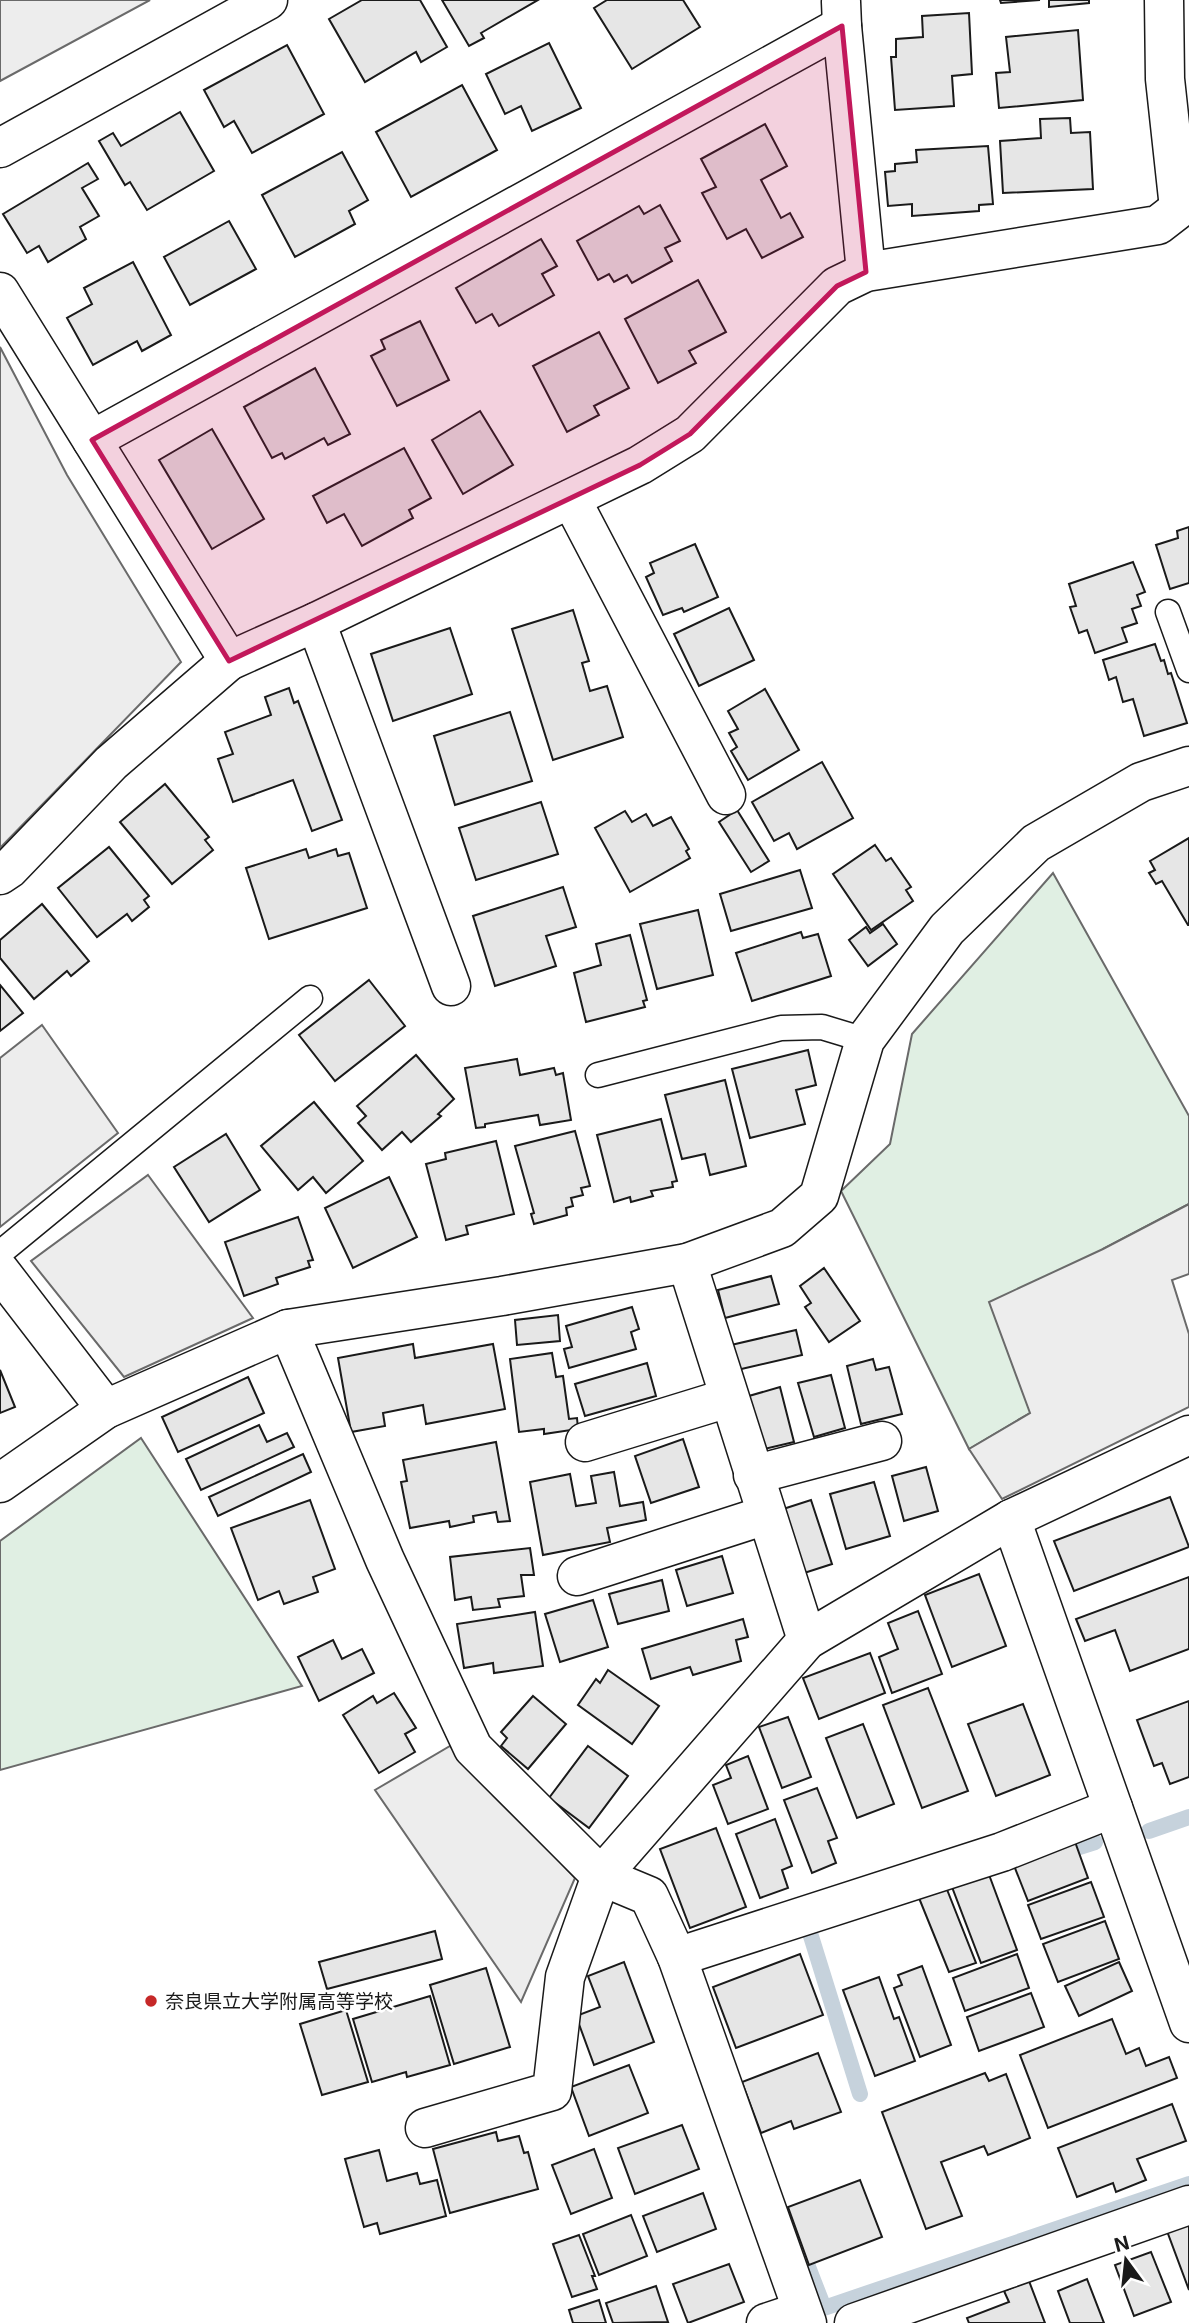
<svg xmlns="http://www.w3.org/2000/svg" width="1189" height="2323" viewBox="0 0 1189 2323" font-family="Inter,'Noto Sans JP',sans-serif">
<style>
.green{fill:#e0efe3;stroke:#6a6a6a;stroke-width:2}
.parking{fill:#ededed;stroke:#6a6a6a;stroke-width:2}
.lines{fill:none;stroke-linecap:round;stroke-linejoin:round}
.stream{stroke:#c6d2dc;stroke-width:16}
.building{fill:#e6e6e6;stroke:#1a1a1a;stroke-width:2}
.lane-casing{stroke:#1a1a1a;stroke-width:27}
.street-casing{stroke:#1a1a1a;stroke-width:41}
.lane{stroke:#fff;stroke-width:24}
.street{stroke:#fff;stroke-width:38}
.marked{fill:#c2185b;fill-opacity:0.2;stroke:#c2185b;stroke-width:5;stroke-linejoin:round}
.poi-dot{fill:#c62828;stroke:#fff;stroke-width:2.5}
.labels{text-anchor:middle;stroke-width:5;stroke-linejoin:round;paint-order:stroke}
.poi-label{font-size:19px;fill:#1a1a1a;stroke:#fff;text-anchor:start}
</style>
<rect width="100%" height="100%" fill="#fff"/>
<g class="green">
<path d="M1053,873L1189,1116V1204L1103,1249L1030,1413L969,1449L841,1191L890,1144L912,1034Z"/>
<path d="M141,1438L302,1686L0,1770V1541Z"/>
</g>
<g class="parking">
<path d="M0,0H150L0,81Z"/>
<path d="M0,347L67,475L181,662L0,848Z"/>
<path d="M42,1025L118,1133L0,1227V1058Z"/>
<path d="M148,1175L253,1318L124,1377L31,1261Z"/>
<path d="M1189,1204V1274L1172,1280L1189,1334V1407L1002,1499L969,1449L1030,1413L989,1302L1103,1249Z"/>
<path d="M450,1746L575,1878L521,2002L375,1790Z"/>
</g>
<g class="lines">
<g class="stream">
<path d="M1149,1831L1189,1817"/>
<path d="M1057,1854L1095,1842"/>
<path d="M810,1933L860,2094"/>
<path d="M796,2236L824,2308L1189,2184"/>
</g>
</g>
<g class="building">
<path d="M362,0H420L447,47L421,62L416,52L365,82L329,19Z"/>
<path d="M442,0H538L481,33L484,38L469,46Z"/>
<path d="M607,0H683L700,27L632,69L594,8Z"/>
<path d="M1000,0H1040L1001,3Z"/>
<path d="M1049,0H1089V3L1049,7Z"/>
<path d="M969,13L972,74L952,76L954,106L895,110L891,57H896V39L923,37L922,16Z"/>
<path d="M1078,30L1083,100L999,108L996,73L1010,72L1006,37Z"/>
<path d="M549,43L581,108L532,131L521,106L505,114L486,74Z"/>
<path d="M287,45L324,114L252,153L234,121L224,127L204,90Z"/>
<path d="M462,85L497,150L411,197L376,132Z"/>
<path d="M180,112L214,171L147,210L130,182L125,185L99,141L113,133L121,146Z"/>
<path d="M1070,118L1071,133L1090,132L1093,189L1003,193L1000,141L1041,138L1040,119Z"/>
<path d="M765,124L787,166L761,180L781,218L790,213L803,237L762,258L746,229L727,239L702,193L716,187L701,159Z"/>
<path d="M988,146L993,204L979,205V211L912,216V204L888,206L885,172L895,171V164L917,162L916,150Z"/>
<path d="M342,152L368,200L349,211L355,224L295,257L262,195Z"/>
<path d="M88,163L98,179L82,188L99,216L80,227L86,239L48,262L39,246L27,253L3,214Z"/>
<path d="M660,205L680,241L665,248L672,261L632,283L627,275L614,282L609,274L598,280L577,241L639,206L644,214Z"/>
<path d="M229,221L256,269L190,305L164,257Z"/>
<path d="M541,239L557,266L542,274L554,295L499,326L492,314L476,323L456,288Z"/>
<path d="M133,262L171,335L142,351L137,341L93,365L67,318L92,304L84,288Z"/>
<path d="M698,280L726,332L689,351L696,363L658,383L625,319Z"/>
<path d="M420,321L449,380L397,406L371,356L385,349L381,340Z"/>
<path d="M599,332L629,388L594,406L599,415L567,432L533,366Z"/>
<path d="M315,368L350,434L328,445L324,438L285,459L282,453L272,458L244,407Z"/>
<path d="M480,411L513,465L463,494L432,440Z"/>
<path d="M212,429L264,519L212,549L159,460Z"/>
<path d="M404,448L431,498L409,510L413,518L362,546L344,514L327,523L313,496Z"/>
<path d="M1189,527V583L1170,589L1156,545L1178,538L1177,531Z"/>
<path d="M695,544L718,597L684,612L682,608L663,615L646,577L654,573L650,563Z"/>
<path d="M1133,562L1145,592L1137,595L1141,606L1132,609L1137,623L1122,628L1127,642L1095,653L1087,630L1079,633L1070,607L1076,606L1069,584Z"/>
<path d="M729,608L754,660L699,686L674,634Z"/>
<path d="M573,610L589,661L582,663L590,691L607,686L623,737L553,760L512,629Z"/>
<path d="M450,628L472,694L393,721L371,654Z"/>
<path d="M1155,644L1161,661L1164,660L1168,674L1171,673L1187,723L1144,736L1133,699L1123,702L1116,677L1109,680L1103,660Z"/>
<path d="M289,688L294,703L298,701L342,820L312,831L293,780L233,802L218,759L233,754L225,732L271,715L265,697Z"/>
<path d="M765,689L799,750L748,780L731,751L737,747L729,733L738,729L728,711Z"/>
<path d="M510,712L532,781L455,805L434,736Z"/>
<path d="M822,762L853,818L797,849L789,833L774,841L752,802Z"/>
<path d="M165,784L209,837L205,840L213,850L172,884L120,822Z"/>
<path d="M541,802L558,854L476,880L459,828Z"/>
<path d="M737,810L769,861L751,872L719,822Z"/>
<path d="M625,811L632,822L646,814L653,826L671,817L689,849L686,851L690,858L630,892L595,828Z"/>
<path d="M1189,838V925H1188L1162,881L1156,884L1149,873L1155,870L1150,861Z"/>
<path d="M875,845L886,861L891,858L911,887L906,890L913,901L871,930L833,874Z"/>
<path d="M109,847L149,896L144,900L149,907L132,921L127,914L97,937L58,888Z"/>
<path d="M306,849L309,858L336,849L338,856L349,853L367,908L269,939L246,868Z"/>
<path d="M800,870L812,908L731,931L720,894Z"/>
<path d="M563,887L576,927L546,936L556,966L495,986L473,916Z"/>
<path d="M42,904L89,961L71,976L67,971L34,999L0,958V940Z"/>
<path d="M698,910L713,975L657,989L640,924Z"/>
<path d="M883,924L897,944L868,966L849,940L866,927L870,933Z"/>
<path d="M801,932L803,938L818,934L831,976L752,1001L736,953Z"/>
<path d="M630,935L647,1000L643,1001L645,1007L586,1022L574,973L601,965L596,944Z"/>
<path d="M369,980L405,1026L335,1081L299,1035Z"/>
<path d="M0,985L23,1013L0,1031Z"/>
<path d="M808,1050L816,1085L796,1090L805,1124L750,1138L732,1069Z"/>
<path d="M416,1055L454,1099L438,1114L441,1116L411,1142L402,1132L382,1150L358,1123L366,1116L357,1106Z"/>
<path d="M517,1059L520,1075L554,1068L556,1075L563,1073L571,1120L540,1125L538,1115L485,1124V1127L476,1128L465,1068Z"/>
<path d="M725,1080L746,1166L710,1175L705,1154L682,1159L665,1095Z"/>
<path d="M314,1102L363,1161L326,1193L313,1177L298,1190L261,1146Z"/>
<path d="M661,1119L677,1181L672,1182L673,1187L651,1191L653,1196L631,1202L630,1197L614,1202L597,1135Z"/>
<path d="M575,1131L590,1186L581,1188L583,1195L571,1198L573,1206L566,1208L567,1215L534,1224L531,1214L534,1213L515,1146Z"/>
<path d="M226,1134L260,1190L209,1222L174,1167Z"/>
<path d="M496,1141L514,1214L466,1226L468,1234L446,1240L426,1164L446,1159L445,1153Z"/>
<path d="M389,1177L417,1237L353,1268L325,1208Z"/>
<path d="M298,1217L313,1260L308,1261L310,1267L276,1278L278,1284L244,1296L225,1242Z"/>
<path d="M824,1268L860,1321L829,1342L805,1307L811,1303L800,1286Z"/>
<path d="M771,1276L779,1304L725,1318L718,1290Z"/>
<path d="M632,1307L639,1329L631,1332L636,1349L569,1368L564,1349L572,1347L566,1326Z"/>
<path d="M558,1315L560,1341L517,1345L515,1320Z"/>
<path d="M796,1330L802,1355L737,1370L731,1345Z"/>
<path d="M413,1344L415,1358L493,1344L505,1409L426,1424L423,1405L383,1413L385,1426L351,1432L338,1358Z"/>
<path d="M552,1353L556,1377L563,1376L569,1419L577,1418L578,1429L544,1434V1429L519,1432L510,1359Z"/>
<path d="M873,1359L876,1370L889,1367L902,1414L861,1424L847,1366Z"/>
<path d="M647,1363L656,1396L585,1416L575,1384Z"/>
<path d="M0,1370L15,1407L0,1413Z"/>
<path d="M831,1375L845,1428L814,1437L798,1383Z"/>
<path d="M248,1377L264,1413L178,1452L162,1417Z"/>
<path d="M780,1387L794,1442L760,1450L742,1398Z"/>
<path d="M259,1425L267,1442L287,1433L294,1447L201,1490L186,1459Z"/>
<path d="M683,1439L699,1487L651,1503L635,1456Z"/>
<path d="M496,1442L510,1521L498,1522L496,1512L473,1516L474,1522L450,1527L449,1521L410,1528L401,1482L407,1481L403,1460Z"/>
<path d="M303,1454L311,1472L218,1516L209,1497Z"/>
<path d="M926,1467L938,1511L904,1521L892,1476Z"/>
<path d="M614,1472L620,1506L643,1502L646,1520L607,1528L610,1542L543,1555L530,1482L570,1474L576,1506L596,1503L591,1476Z"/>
<path d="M874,1482L890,1536L846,1549L830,1494Z"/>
<path d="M1170,1497L1189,1547L1074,1591L1054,1541Z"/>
<path d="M310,1500L335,1569L313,1577L318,1592L284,1604L279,1591L258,1600L231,1528Z"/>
<path d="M811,1500L832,1564L798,1575L777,1511Z"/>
<path d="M530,1548L534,1575H521L524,1596L498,1599L500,1607L473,1610L471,1597L455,1600L450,1557Z"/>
<path d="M722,1556L733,1593L687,1606L676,1570Z"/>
<path d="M979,1574L1006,1646L952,1667L925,1595Z"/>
<path d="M1189,1577V1649L1130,1671L1115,1630L1085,1641L1076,1619Z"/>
<path d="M662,1580L669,1611L618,1624L609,1594Z"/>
<path d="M593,1600L608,1647L560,1662L545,1614Z"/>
<path d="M918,1611L942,1674L892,1693L879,1657L898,1649L888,1623Z"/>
<path d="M535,1612L543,1666L494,1673L493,1663L464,1668L457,1624Z"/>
<path d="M743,1619L748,1637L736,1640L741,1661L693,1675L690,1667L651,1679L642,1649Z"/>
<path d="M333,1640L342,1659L362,1649L374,1673L319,1701L298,1657Z"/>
<path d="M870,1653L885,1693L819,1719L803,1678Z"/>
<path d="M608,1670L659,1706L632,1744L578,1705L596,1679L600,1683Z"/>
<path d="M928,1688L968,1791L922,1808L883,1705Z"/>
<path d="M394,1693L416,1728L405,1734L415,1752L379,1773L343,1715L373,1696L377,1703Z"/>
<path d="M533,1696L566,1724L528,1769L501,1746L507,1738L501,1732Z"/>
<path d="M1189,1701V1777L1170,1784L1162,1763L1154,1766L1137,1720Z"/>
<path d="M1023,1704L1050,1775L996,1796L968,1724Z"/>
<path d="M788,1717L811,1777L782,1788L759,1727Z"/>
<path d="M863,1724L894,1804L857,1818L826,1738Z"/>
<path d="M588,1746L628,1776L589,1828L549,1798Z"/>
<path d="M748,1756L768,1809L728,1824L713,1785L731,1778L726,1765Z"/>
<path d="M817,1788L837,1838L828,1841L836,1863L812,1873L784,1800Z"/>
<path d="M775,1819L792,1866L782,1870L788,1888L760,1898L736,1834Z"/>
<path d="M716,1828L746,1907L690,1928L660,1849Z"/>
<path d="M1074,1839L1088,1878L1028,1901L1013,1863Z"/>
<path d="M988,1872L1017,1950L981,1963L952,1887Z"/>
<path d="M1091,1882L1104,1917L1041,1939L1028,1905Z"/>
<path d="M946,1887L976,1963L949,1972L919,1898Z"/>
<path d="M1105,1921L1119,1959L1058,1982L1043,1944Z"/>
<path d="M435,1931L442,1959L327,1989L319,1962Z"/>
<path d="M800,1954L823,2015L736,2048L713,1987Z"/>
<path d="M1017,1954L1029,1988L965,2011L953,1978Z"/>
<path d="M624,1962L654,2042L594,2065L576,2016L600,2007L588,1976Z"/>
<path d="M1119,1962L1132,1991L1079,2016L1065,1986Z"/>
<path d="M922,1966L951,2045L920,2057L894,1988L902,1985L898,1975Z"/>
<path d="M486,1968L510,2047L454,2064L430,1985Z"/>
<path d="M879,1977L894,2019L899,2017L915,2061L875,2076L843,1990Z"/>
<path d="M1031,1993L1044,2027L979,2051L967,2017Z"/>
<path d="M430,1996L450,2065L407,2077L406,2072L372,2082L353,2019Z"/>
<path d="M346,2010L368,2082L322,2095L300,2024Z"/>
<path d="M1112,2019L1126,2054L1139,2048L1146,2066L1169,2057L1177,2078L1048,2128L1020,2055Z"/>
<path d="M818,2053L841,2112L794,2129L791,2121L761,2133L742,2082Z"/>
<path d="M629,2065L648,2113L589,2136L571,2087Z"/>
<path d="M985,2073L989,2081L1006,2074L1030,2138L988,2155L984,2146L941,2162L962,2216L926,2229L882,2112Z"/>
<path d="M1172,2104L1186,2141L1137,2159L1146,2180L1116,2192L1113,2183L1077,2197L1058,2148Z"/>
<path d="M682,2125L699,2169L635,2194L618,2148Z"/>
<path d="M496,2132L498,2141L519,2136L524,2153L528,2152L538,2189L450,2213L433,2149Z"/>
<path d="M594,2149L612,2198L571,2214L552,2165Z"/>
<path d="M379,2150L387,2181L417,2173L420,2184L437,2180L446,2216L380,2234L377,2223L364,2227L345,2159Z"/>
<path d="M860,2180L882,2237L809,2265L788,2207Z"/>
<path d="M703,2193L716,2229L657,2252L643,2216Z"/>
<path d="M631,2215L647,2256L599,2275L583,2234Z"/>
<path d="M1189,2222V2290L1167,2231Z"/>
<path d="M579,2235L595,2276H592L597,2289L572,2297L553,2244Z"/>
<path d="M1151,2252L1171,2302L1134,2316L1115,2265Z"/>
<path d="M729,2264L744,2302L688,2323L673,2284Z"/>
<path d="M1087,2279L1104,2323H1070L1058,2291Z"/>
<path d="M1029,2281L1045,2323H969L967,2318L1009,2302L1004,2291Z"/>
<path d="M656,2286L668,2322L613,2323L606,2303Z"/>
<path d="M599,2300L606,2323H573L569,2310Z"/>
</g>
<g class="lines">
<g class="lane-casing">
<g id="lane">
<path d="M1168,612L1189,670"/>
<path d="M598,1075L781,1028L822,1027L865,1040"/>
<path d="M0,1253L310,998"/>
</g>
</g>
<g class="street-casing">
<g id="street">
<path d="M1164,0L1165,79L1179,208"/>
<path d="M841,2L842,26L866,272"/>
<path d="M0,148L268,0"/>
<path d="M0,292L229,661"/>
<path d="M92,440L842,26"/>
<path d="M571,499L726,795"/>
<path d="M316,622L451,986"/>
<path d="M0,875L9,869L111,763L229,661L316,622L640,465L690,434L837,286L866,272L1158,225L1189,201"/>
<path d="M687,1263L807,1640"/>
<path d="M0,1271L106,1409"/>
<path d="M288,1329L385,1560L473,1748L601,1876L807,1640L1011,1519L1189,1435"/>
<path d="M585,1442L728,1398"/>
<path d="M753,1475L882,1441"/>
<path d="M0,1483L106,1409L288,1329L502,1296L687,1263L782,1228L819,1196L865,1040L947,929L1036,843L1141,782L1189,766"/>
<path d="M1011,1519L1189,2023"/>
<path d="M577,1576L766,1515"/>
<path d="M677,1957L1002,1852L1113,1808"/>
<path d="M425,2128L552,2091L565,1977L601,1876L649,1896L677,1957L807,2323"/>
<path d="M766,2323L802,2311"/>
<path d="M854,2323L1189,2205"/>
</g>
</g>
<use href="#lane" class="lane"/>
<use href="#street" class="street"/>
</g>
<path class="marked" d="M842,26L866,272L837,286L690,434L640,465L229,661L92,440Z"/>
<circle class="poi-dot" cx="151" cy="2001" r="7"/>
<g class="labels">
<g class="poi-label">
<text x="165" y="2008">奈良県立大学附属高等学校</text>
</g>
</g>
<g transform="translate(1126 2260) rotate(345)" stroke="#ffffff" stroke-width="5" paint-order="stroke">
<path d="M0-5L12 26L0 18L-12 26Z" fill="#1a1a1a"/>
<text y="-10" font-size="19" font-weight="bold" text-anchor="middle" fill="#1a1a1a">N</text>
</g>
</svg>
